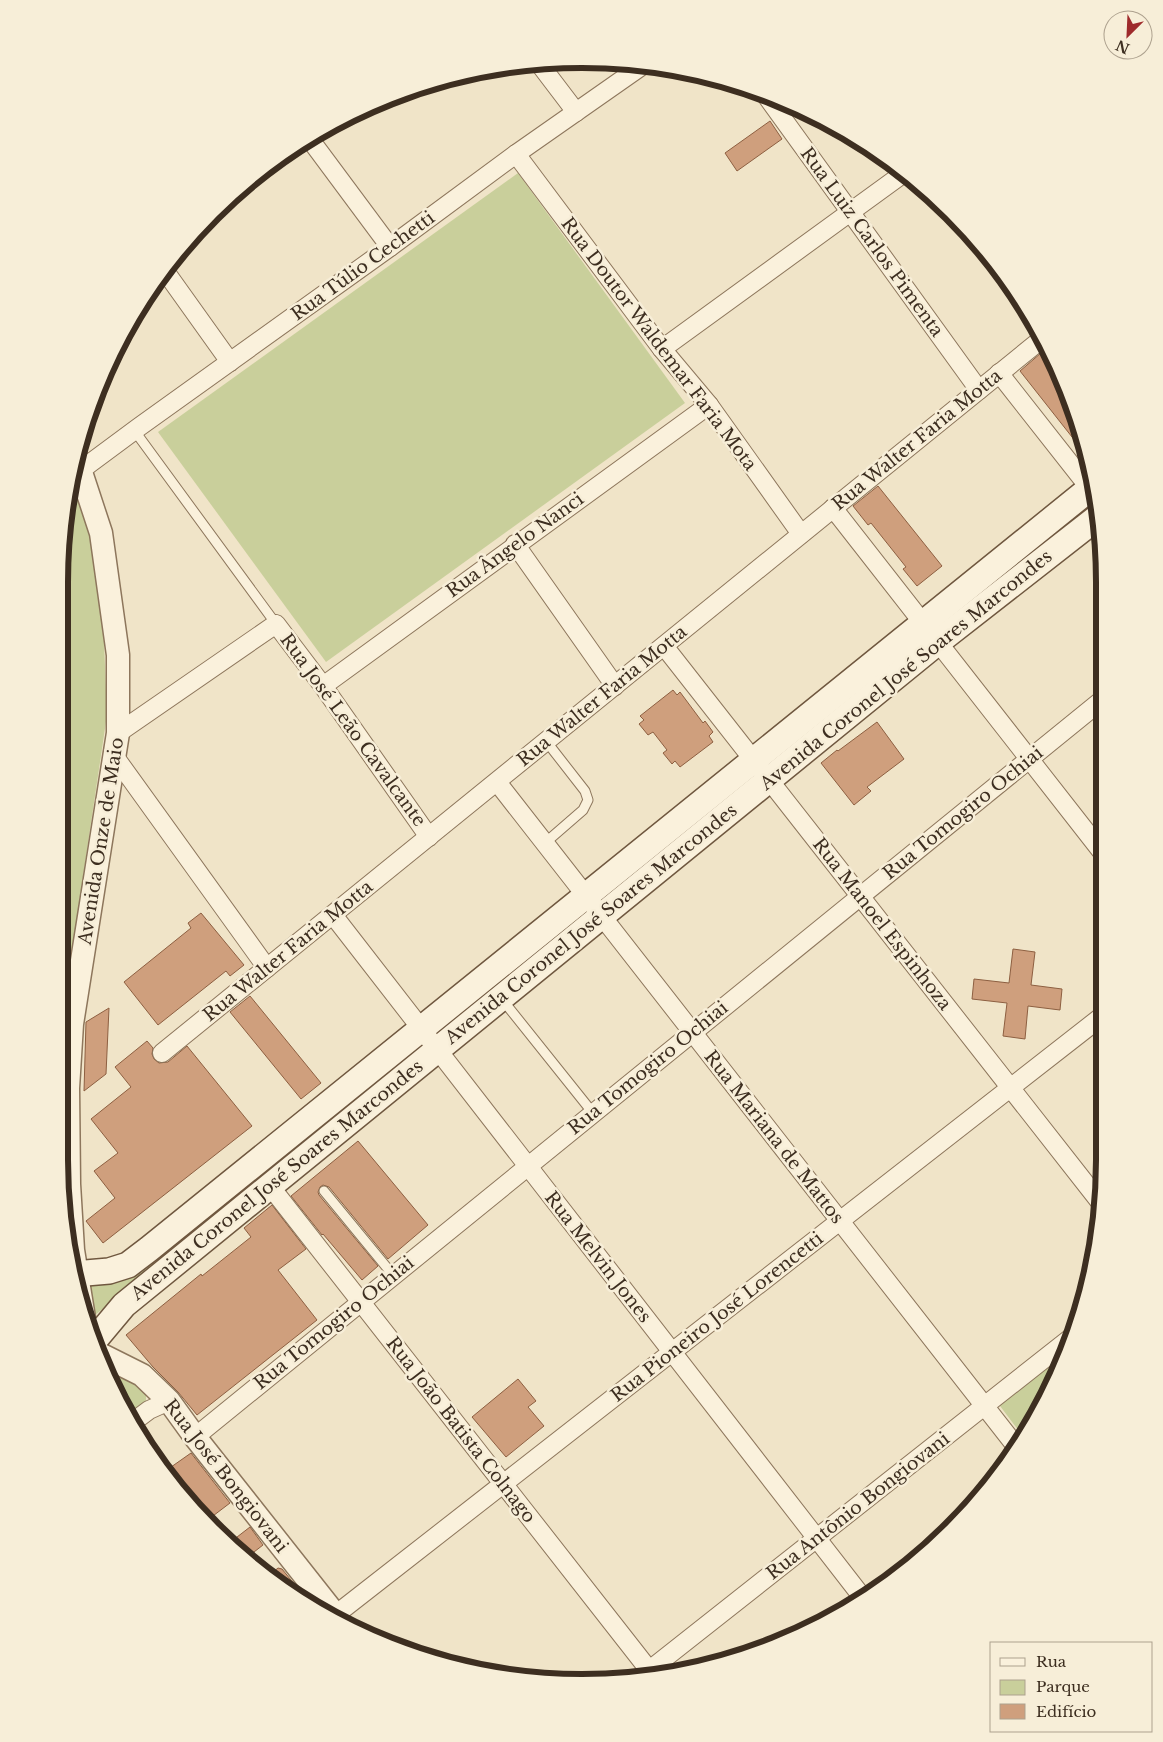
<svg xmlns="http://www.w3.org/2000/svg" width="1163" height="1742" viewBox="0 0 1163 1742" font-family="'Libre Baskerville',serif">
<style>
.green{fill:#c9cf9b}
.building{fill:#cf9f7d;stroke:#8d5f41}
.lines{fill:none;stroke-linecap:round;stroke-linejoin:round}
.service-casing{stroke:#8d765c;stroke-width:11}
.minor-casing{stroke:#8d765c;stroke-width:20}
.tertiary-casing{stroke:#8d765c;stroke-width:25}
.secondary-casing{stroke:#6f573f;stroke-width:28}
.service{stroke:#faf1dc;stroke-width:9}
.minor{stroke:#faf1dc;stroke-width:18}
.tertiary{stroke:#faf1dc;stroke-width:22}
.secondary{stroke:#faf1dc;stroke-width:25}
.labels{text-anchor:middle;stroke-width:5;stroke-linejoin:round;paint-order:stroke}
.street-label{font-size:18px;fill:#3d2e20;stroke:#f7eed8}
.rim{fill:none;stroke:#3d2e20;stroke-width:6}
</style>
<rect width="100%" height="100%" fill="#f0e4c8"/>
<g class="green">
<path d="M518,173L685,403L326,662L158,432Z"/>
<path d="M73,473L90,536L104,641L107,715L63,1011V513Z"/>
<path d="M420,1041L426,1048L94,1316L89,1283Z"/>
<path d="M1069,1347L1050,1391L1022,1435L997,1402Z"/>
<path d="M116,1373L126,1374L146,1392V1401L129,1415L110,1376Z"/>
</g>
<g class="building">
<path d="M770,121L782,139L737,171L725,153Z"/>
<path d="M1048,347L1087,446V456L1020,371Z"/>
<path d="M878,486L942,566L917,586L903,569L906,567L871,523L868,525L853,506Z"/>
<path d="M673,690L677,695L680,692L703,723L705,721L713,732L709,736L713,742L680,767L675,761L672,764L663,753L667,750L653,732L648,735L639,724L644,720L640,716Z"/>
<path d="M877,722L904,759L867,787L871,791L854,805L821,763L837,750L838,751Z"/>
<path d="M201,913L244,965L230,976L226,971L158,1025L124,982L191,928L188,923Z"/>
<path d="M1013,949L1035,952L1031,985L1062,989L1060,1010L1028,1006L1025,1039L1003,1036L1007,1003L972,999L974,979L1009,983Z"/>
<path d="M250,996L321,1083L301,1099L230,1012Z"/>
<path d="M109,1008L106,1074L84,1091L86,1022Z"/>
<path d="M147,1041L153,1048L152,1054L154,1059L159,1063L168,1062L187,1046L252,1126L103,1243L86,1221L115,1198L94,1171L118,1153L91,1119L131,1087L115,1067Z"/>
<path d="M358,1141L428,1225L388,1259L329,1187L323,1185L320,1187L318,1192L319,1195L378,1266L362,1280L323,1234L322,1235L291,1196Z"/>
<path d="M272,1205L306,1249L278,1270L317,1320L197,1415L178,1392L153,1367L126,1335L201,1274L202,1276L251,1237L244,1228Z"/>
<path d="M518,1379L536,1401L528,1407L544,1426L506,1457L472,1417Z"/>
<path d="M191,1453L230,1503L205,1522L164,1472Z"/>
<path d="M250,1527L263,1545L245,1559L228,1544Z"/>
<path d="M278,1568L282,1569L308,1601L267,1577Z"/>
</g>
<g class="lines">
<g class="service-casing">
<g id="service">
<path d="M134,430L276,624"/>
<path d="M545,843L583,810L588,800L585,791L546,741"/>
<path d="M501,998L593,1113"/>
<path d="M324,1191L393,1275"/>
</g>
</g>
<g class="minor-casing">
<g id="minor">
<path d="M538,62L576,112"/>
<path d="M765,94L979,390"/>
<path d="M309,138L390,247"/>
<path d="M516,154L662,349L709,405L801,534"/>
<path d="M165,271L230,362"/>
<path d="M662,349L904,173"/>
<path d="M999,373L1095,495"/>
<path d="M81,470L139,427L390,247L516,154L646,63"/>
<path d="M833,508L1102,852"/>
<path d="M515,544L615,686"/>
<path d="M664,646L1100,1202"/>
<path d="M323,686L709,405"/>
<path d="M118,733L276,624L323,686L429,837"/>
<path d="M115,757L267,968"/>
<path d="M497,782L1015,1445"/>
<path d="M333,915L863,1598"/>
<path d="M162,1053L1043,338"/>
<path d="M270,1186L653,1675"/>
<path d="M133,1422L149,1410L169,1401"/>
<path d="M195,1437L1102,700"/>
<path d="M334,1616L1101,1017"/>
<path d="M642,1676L1073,1336"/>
</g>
</g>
<g class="tertiary-casing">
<g id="tertiary">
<path d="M76,457L101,533L118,655V733L72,1024L68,1088L69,1184L73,1250L84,1318"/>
<path d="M98,1353L142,1375L169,1401L195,1437L338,1618"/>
</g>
</g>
<g class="secondary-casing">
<g id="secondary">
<path d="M74,1274L109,1271L128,1265L149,1249L1093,486"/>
<path d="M93,1342L124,1305L938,642L1098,517"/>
</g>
</g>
<use href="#service" class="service"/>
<use href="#minor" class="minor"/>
<use href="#tertiary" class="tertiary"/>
<use href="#secondary" class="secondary"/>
</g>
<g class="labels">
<g class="street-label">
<text transform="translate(872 242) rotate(54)" y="6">Rua Luiz Carlos Pimenta</text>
<text transform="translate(363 266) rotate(-36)" y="6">Rua Túlio Cechetti</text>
<text transform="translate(659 344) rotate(53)" y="6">Rua Doutor Waldemar Faria Mota</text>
<text transform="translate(917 440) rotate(-39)" y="6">Rua Walter Faria Motta</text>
<text transform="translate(515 545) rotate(-36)" y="6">Rua Ângelo Nanci</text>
<text transform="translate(906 670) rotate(-39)" y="6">Avenida Coronel José Soares Marcondes</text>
<text transform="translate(602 696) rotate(-39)" y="6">Rua Walter Faria Motta</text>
<text transform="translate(353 730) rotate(54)" y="6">Rua José Leão Cavalcante</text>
<text transform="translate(963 813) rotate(-39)" y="6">Rua Tomogiro Ochiai</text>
<text transform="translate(101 841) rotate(-81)" y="6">Avenida Onze de Maio</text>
<text transform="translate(591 924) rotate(-39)" y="6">Avenida Coronel José Soares Marcondes</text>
<text transform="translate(882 924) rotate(52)" y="6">Rua Manoel Espinhoza</text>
<text transform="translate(288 951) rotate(-39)" y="6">Rua Walter Faria Motta</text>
<text transform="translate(648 1068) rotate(-39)" y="6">Rua Tomogiro Ochiai</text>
<text transform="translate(774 1137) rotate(52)" y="6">Rua Mariana de Mattos</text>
<text transform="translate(277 1180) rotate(-39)" y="6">Avenida Coronel José Soares Marcondes</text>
<text transform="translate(598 1257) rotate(52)" y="6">Rua Melvin Jones</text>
<text transform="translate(717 1317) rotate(-38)" y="6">Rua Pioneiro José Lorencetti</text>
<text transform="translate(334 1323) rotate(-39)" y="6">Rua Tomogiro Ochiai</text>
<text transform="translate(461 1430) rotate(52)" y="6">Rua João Batista Colnago</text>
<text transform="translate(226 1476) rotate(52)" y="6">Rua José Bongiovani</text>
<text transform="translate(858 1506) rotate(-38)" y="6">Rua Antônio Bongiovani</text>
</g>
</g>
<path d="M0 0H1163V1742H0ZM582 68H582A514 514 0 0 1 1096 582V1160A514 514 0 0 1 582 1674H582A514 514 0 0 1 68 1160V582A514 514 0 0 1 582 68Z" fill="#f7eed8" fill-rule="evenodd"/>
<path class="rim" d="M582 68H582A514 514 0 0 1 1096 582V1160A514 514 0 0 1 582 1674H582A514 514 0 0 1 68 1160V582A514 514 0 0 1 582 68Z"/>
<rect x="990" y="1642" width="162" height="90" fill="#f7eed8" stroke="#ada18e"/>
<rect x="1000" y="1658" width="25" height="8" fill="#faf1dc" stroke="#ada18e"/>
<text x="1036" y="1667" font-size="15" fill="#3d2e20">Rua</text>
<rect x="1000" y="1680" width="25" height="15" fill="#c9cf9b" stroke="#ada18e"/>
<text x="1036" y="1692" font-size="15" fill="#3d2e20">Parque</text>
<rect x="1000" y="1704" width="25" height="15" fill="#cf9f7d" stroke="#ada18e"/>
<text x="1036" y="1717" font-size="15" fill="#3d2e20">Edifício</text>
<g transform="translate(1128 35) rotate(204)"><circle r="24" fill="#f7eed8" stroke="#ada18e"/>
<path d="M0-4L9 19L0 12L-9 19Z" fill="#9e2a2b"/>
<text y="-8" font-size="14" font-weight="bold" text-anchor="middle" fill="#3d2e20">N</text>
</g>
</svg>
